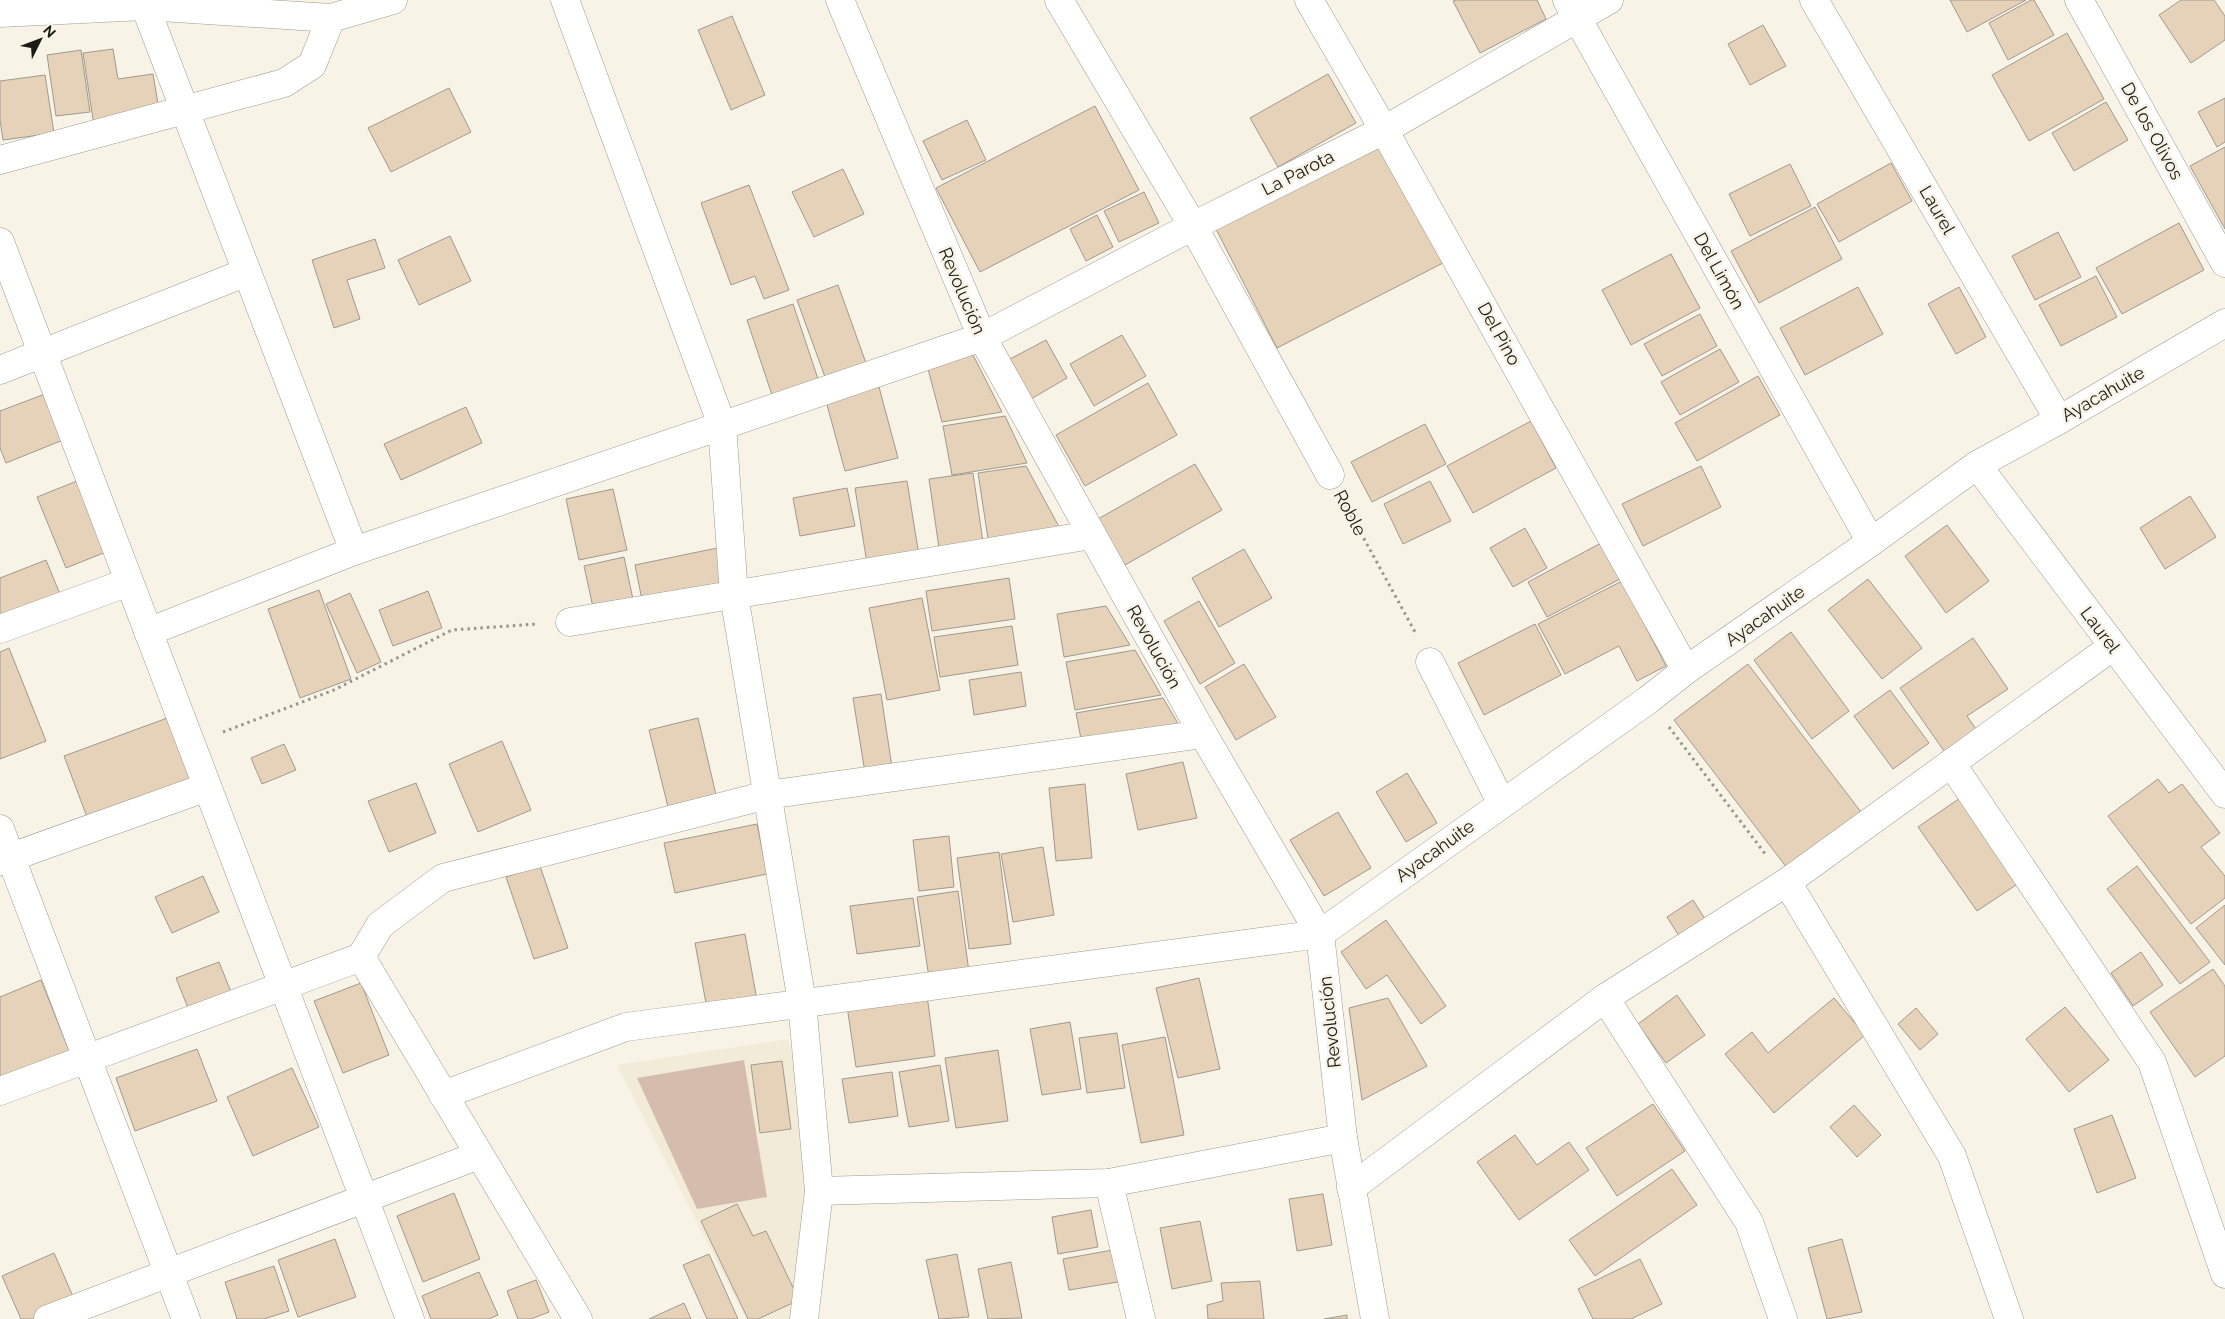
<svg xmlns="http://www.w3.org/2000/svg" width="2225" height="1319" viewBox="0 0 2225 1319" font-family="Raleway,sans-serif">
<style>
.built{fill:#f1ebd7}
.green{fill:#d6bcad}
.building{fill:#e6d2b9;stroke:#a1998f}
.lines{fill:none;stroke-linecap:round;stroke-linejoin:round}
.street-casing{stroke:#9f9b90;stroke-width:29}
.path{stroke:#98958c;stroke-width:3;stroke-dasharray:2.5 4;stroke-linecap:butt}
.street{stroke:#fff;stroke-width:28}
.labels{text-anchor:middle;stroke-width:5;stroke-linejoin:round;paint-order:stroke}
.street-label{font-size:18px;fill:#1c1b16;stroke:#f7f3e7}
</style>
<rect width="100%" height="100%" fill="#f7f3e7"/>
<path class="built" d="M788,1039L816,1151L803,1319H746L617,1065Z"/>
<path class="green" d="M744,1060L767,1197L697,1209L637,1078Z"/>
<g class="building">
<path d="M1456,0H1537L1546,19L1480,53L1453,1Z"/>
<path d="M1950,0H2026L1967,32Z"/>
<path d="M2031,0H2034L2054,35L2008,60L1989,23Z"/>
<path d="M2181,0H2214L2225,16V40L2191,63L2159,15Z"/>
<path d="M732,16L765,95L731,110L698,30Z"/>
<path d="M1763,25L1786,66L1750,85L1728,44Z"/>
<path d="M2067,33L2104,99L2029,141L1992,75Z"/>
<path d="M113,49L118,79L153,74L160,116L94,126L83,53Z"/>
<path d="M81,50L90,112L56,116L47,55Z"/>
<path d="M1328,74L1356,123L1278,167L1250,118Z"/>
<path d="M45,75L54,133L3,140L0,120V81Z"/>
<path d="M449,88L471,132L391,172L368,128Z"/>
<path d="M2225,98V142L2217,147L2198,112Z"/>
<path d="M2106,102L2128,140L2074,171L2052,133Z"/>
<path d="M1095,106L1139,190L980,272L936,188Z"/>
<path d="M967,120L986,160L942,180L923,141Z"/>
<path d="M1381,145L1443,263L1277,348L1216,229Z"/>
<path d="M2225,147V229L2190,166Z"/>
<path d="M1891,163L1912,201L1839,242L1817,204Z"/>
<path d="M1790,164L1811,206L1750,236L1729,194Z"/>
<path d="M843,169L864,214L814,237L792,192Z"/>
<path d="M749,185L789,290L764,299L755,276L731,285L701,203Z"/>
<path d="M1144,192L1159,223L1119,242L1104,211Z"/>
<path d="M1815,207L1842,259L1759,303L1731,251Z"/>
<path d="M1097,215L1113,247L1086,261L1070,229Z"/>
<path d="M2179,223L2204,270L2122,314L2096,268Z"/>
<path d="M2058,232L2081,277L2035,300L2012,256Z"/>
<path d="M450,236L471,281L419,305L398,260Z"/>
<path d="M375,239L385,268L347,280L360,319L334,328L312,260Z"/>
<path d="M1671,254L1700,308L1631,345L1602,290Z"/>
<path d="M2096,276L2117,317L2061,346L2039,305Z"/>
<path d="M838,285L866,363L825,377L797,300Z"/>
<path d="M1858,287L1883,334L1805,375L1780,328Z"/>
<path d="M1959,287L1986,337L1956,354L1928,304Z"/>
<path d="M793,304L819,382L773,398L747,320Z"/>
<path d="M1700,314L1717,346L1662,376L1644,344Z"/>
<path d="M1122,335L1146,376L1094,406L1070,364Z"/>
<path d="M1046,340L1067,378L1031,399L1010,359Z"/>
<path d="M1720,349L1739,382L1680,415L1661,382Z"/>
<path d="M972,353L1002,412L942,422L928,369Z"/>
<path d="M1758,376L1780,415L1697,461L1675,423Z"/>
<path d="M1148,383L1177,435L1085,486L1056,435Z"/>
<path d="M879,387L898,458L845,471L826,401Z"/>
<path d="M45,394L63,440L6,463L0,448V411Z"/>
<path d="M466,407L482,443L401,480L384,444Z"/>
<path d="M1005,416L1027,463L952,475L943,426Z"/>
<path d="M1531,421L1556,468L1473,513L1447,466Z"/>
<path d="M1425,424L1446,464L1372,502L1351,462Z"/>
<path d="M1195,464L1222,510L1125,565L1098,519Z"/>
<path d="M1026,466L1063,534L989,545L978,473Z"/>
<path d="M1701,466L1721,507L1643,546L1622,504Z"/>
<path d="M973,473L984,549L940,555L929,479Z"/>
<path d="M82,479L111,550L66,568L37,497Z"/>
<path d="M907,481L920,562L868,570L855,488Z"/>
<path d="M1430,481L1451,521L1403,544L1384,504Z"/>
<path d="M847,488L855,526L800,536L793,498Z"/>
<path d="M613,489L627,550L579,560L566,499Z"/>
<path d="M2190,496L2216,537L2165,569L2140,528Z"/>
<path d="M1947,525L1989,581L1946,613L1905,556Z"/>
<path d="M1525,528L1547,568L1513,587L1490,548Z"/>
<path d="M1601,543L1620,579L1547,617L1528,582Z"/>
<path d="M722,547L731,588L643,605L635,565Z"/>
<path d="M1244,549L1272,598L1219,627L1192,578Z"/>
<path d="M624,557L634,604L594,612L584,566Z"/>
<path d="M46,560L62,599L0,624V578Z"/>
<path d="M1009,578L1015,619L932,631L926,591Z"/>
<path d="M1868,579L1922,648L1882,679L1828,610Z"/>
<path d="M1622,581L1666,666L1637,681L1619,646L1565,674L1538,624Z"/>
<path d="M319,590L351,679L300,698L268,609Z"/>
<path d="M428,591L442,628L393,646L379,610Z"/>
<path d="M350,593L381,662L357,673L326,604Z"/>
<path d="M922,598L940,690L887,700L869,608Z"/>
<path d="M1199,601L1235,663L1200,684L1164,621Z"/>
<path d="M1106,606L1130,645L1064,657L1057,614Z"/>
<path d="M1535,624L1561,675L1484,715L1458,663Z"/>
<path d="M1012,626L1018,665L940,677L934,637Z"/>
<path d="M1791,632L1849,711L1812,739L1754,660Z"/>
<path d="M1973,638L2008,689L1967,716L1976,729L1944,751L1900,688Z"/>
<path d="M9,648L46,741L0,759V652Z"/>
<path d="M1135,650L1161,695L1075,710L1066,662Z"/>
<path d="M1244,664L1276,717L1236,740L1205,687Z"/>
<path d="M1748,664L1861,812L1787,868L1674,720Z"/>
<path d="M1021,672L1026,706L974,715L969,680Z"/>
<path d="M1890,690L1929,743L1893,769L1854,716Z"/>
<path d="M881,694L893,774L866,779L853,698Z"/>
<path d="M1163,698L1183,732L1083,749L1076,713Z"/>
<path d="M170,717L196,787L90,825L64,756Z"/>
<path d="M698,718L717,799L669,811L649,730Z"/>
<path d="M502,741L531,810L478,832L449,764Z"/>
<path d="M284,744L296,770L262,784L251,758Z"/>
<path d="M1183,762L1197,818L1138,830L1126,774Z"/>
<path d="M1407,773L1437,823L1406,842L1376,792Z"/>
<path d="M2158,779L2169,793L2182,784L2220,833L2201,847L2225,876V898L2191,924L2108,816Z"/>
<path d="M416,783L436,833L389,852L368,801Z"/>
<path d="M1085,784L1092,858L1056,861L1049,788Z"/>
<path d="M1960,798L2019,883L1977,911L1918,827Z"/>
<path d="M1338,812L1371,868L1324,896L1290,840Z"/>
<path d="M757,824L767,874L675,893L664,843Z"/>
<path d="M949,836L954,887L919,891L913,840Z"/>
<path d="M1043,847L1054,915L1013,922L1001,854Z"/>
<path d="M999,852L1011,944L969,949L957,858Z"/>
<path d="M540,866L568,948L534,959L506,877Z"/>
<path d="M2137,866L2210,962L2180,984L2107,889Z"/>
<path d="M203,876L219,912L172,933L155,897Z"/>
<path d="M958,891L969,972L929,978L917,897Z"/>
<path d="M913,898L920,946L857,954L850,906Z"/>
<path d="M1693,900L1707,922L1681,939L1667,917Z"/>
<path d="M2225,905V965L2196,928Z"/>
<path d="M1386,920L1446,1006L1421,1024L1387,975L1366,989L1341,952Z"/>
<path d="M745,934L757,1000L707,1009L695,943Z"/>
<path d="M2141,952L2163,985L2133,1006L2111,973Z"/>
<path d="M219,962L233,997L190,1013L176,978Z"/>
<path d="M2213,969L2225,986V1056L2195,1077L2150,1012Z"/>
<path d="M1199,978L1220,1069L1178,1078L1156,988Z"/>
<path d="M41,980L72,1058L0,1088V997Z"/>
<path d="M361,983L389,1055L343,1073L314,1001Z"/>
<path d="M927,995L935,1056L856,1067L847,1006Z"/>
<path d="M1677,995L1705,1035L1666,1063L1638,1024Z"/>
<path d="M1388,998L1427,1066L1362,1100L1349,1008Z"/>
<path d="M1834,998L1865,1035L1774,1113L1725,1054L1752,1032L1768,1053Z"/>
<path d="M2065,1007L2109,1060L2069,1092L2026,1039Z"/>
<path d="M1916,1008L1938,1034L1920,1050L1898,1024Z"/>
<path d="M1070,1022L1081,1089L1042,1095L1030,1029Z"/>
<path d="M1117,1033L1125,1088L1087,1093L1079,1038Z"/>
<path d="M1165,1037L1184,1135L1141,1143L1122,1045Z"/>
<path d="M197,1049L217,1101L135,1131L116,1078Z"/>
<path d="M998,1050L1008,1121L956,1128L945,1058Z"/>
<path d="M782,1061L791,1129L760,1133L751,1065Z"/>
<path d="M940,1065L949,1121L909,1127L899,1072Z"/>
<path d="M292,1068L319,1127L253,1156L227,1097Z"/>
<path d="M892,1072L898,1116L849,1123L842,1079Z"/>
<path d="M1653,1104L1685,1151L1617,1196L1586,1148Z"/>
<path d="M1854,1105L1881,1135L1857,1157L1830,1127Z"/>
<path d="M2112,1115L2136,1178L2097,1193L2074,1129Z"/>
<path d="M1515,1135L1537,1165L1569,1142L1589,1170L1519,1220L1477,1162Z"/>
<path d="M1672,1169L1697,1205L1595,1276L1569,1240Z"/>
<path d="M454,1193L480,1259L423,1282L397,1216Z"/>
<path d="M1323,1194L1332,1245L1297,1251L1289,1199Z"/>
<path d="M737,1204L753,1236L766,1231L799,1300L758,1319H748L701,1221Z"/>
<path d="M1091,1210L1098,1247L1058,1254L1052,1217Z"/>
<path d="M1200,1221L1212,1281L1172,1289L1160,1228Z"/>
<path d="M335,1239L356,1297L298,1317L278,1260Z"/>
<path d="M1842,1239L1862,1312L1827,1319L1808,1248Z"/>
<path d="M1118,1249L1124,1281L1069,1290L1063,1259Z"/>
<path d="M54,1253L75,1301L33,1319H21L2,1276Z"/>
<path d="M709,1254L738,1319H707L683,1265Z"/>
<path d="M957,1254L969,1317L939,1319L926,1260Z"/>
<path d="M1640,1259L1662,1304L1631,1319H1593L1578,1289Z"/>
<path d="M1011,1262L1022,1318L988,1319L978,1269Z"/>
<path d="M274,1266L289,1311L264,1319H237L225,1282Z"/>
<path d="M479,1272L498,1315L489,1319H431L422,1296Z"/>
<path d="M536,1280L549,1312L531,1319H518L507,1291Z"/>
<path d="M1260,1281L1264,1319H1208L1207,1305L1223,1301L1221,1283Z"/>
<path d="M684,1303L691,1319H649Z"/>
<path d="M1347,1315V1319H1324Z"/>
</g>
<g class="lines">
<g class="street-casing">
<g id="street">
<path d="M565,0L722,425L734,595L802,1002L819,1191L804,1319"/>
<path d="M840,0L982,337L1203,734L1320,934L1343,1138L1375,1319"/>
<path d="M1059,0L1193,226L1330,475"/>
<path d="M1309,0L1384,130L1686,670"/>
<path d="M1567,0L1871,542"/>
<path d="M1814,0L2059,420"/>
<path d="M2079,0L2225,263"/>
<path d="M145,6L354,551"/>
<path d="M0,13L145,6L331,18L393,0"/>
<path d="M0,160L284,83L312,65L331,18"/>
<path d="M0,242L410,1319"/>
<path d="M0,370L247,272"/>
<path d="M1977,465L2225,794"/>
<path d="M570,622L1091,535"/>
<path d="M0,629L129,582"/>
<path d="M148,632L354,551L982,337L1193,226L1384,130L1609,0"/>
<path d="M1430,662L1502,804"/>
<path d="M1951,763L2152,1062L2225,1274"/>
<path d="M0,829L186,1319"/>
<path d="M0,861L207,787"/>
<path d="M1787,882L1952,1156L2009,1319"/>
<path d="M361,957L578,1319"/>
<path d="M1605,998L1749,1222L1783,1319"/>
<path d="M0,1091L361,957L380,925L443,878L767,795L1203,734"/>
<path d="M443,1095L626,1027L1320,934L1648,700L1686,670L1871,542L1977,465L2059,420L2225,323"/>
<path d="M1109,1183L1141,1319"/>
<path d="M1351,1188L1605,998L1787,882L2112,647"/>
<path d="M819,1191L1109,1183L1343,1138"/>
<path d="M48,1319L479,1155"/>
</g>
</g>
<g class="path">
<path d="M1345,504L1415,632"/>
<path d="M1669,727L1766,855"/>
<path d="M223,732L334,690L452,630L537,624"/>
</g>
<use href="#street" class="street"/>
</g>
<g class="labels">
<g class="street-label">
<text transform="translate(2152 131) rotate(61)" y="6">De los Olivos</text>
<text transform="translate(1298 173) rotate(-27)" y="6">La Parota</text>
<text transform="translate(1937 210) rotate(60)" y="6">Laurel</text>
<text transform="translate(1719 271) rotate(61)" y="6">Del Limón</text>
<text transform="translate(962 291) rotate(67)" y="6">Revolución</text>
<text transform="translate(1499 334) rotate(61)" y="6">Del Pino</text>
<text transform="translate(2103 394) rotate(-30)" y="6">Ayacahuite</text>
<text transform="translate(1350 513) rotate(62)" y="6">Roble</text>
<text transform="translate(1765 616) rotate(-35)" y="6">Ayacahuite</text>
<text transform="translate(2100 630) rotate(53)" y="6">Laurel</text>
<text transform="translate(1154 647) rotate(61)" y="6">Revolución</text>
<text transform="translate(1435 851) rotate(-36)" y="6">Ayacahuite</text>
<text transform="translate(1330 1022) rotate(-96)" y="6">Revolución</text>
</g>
</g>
<g transform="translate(40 40) rotate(48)" stroke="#f7f3e7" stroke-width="4" paint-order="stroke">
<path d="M0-4L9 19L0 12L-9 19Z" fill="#1c1b16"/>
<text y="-8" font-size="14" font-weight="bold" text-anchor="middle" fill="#1c1b16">N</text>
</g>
</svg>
